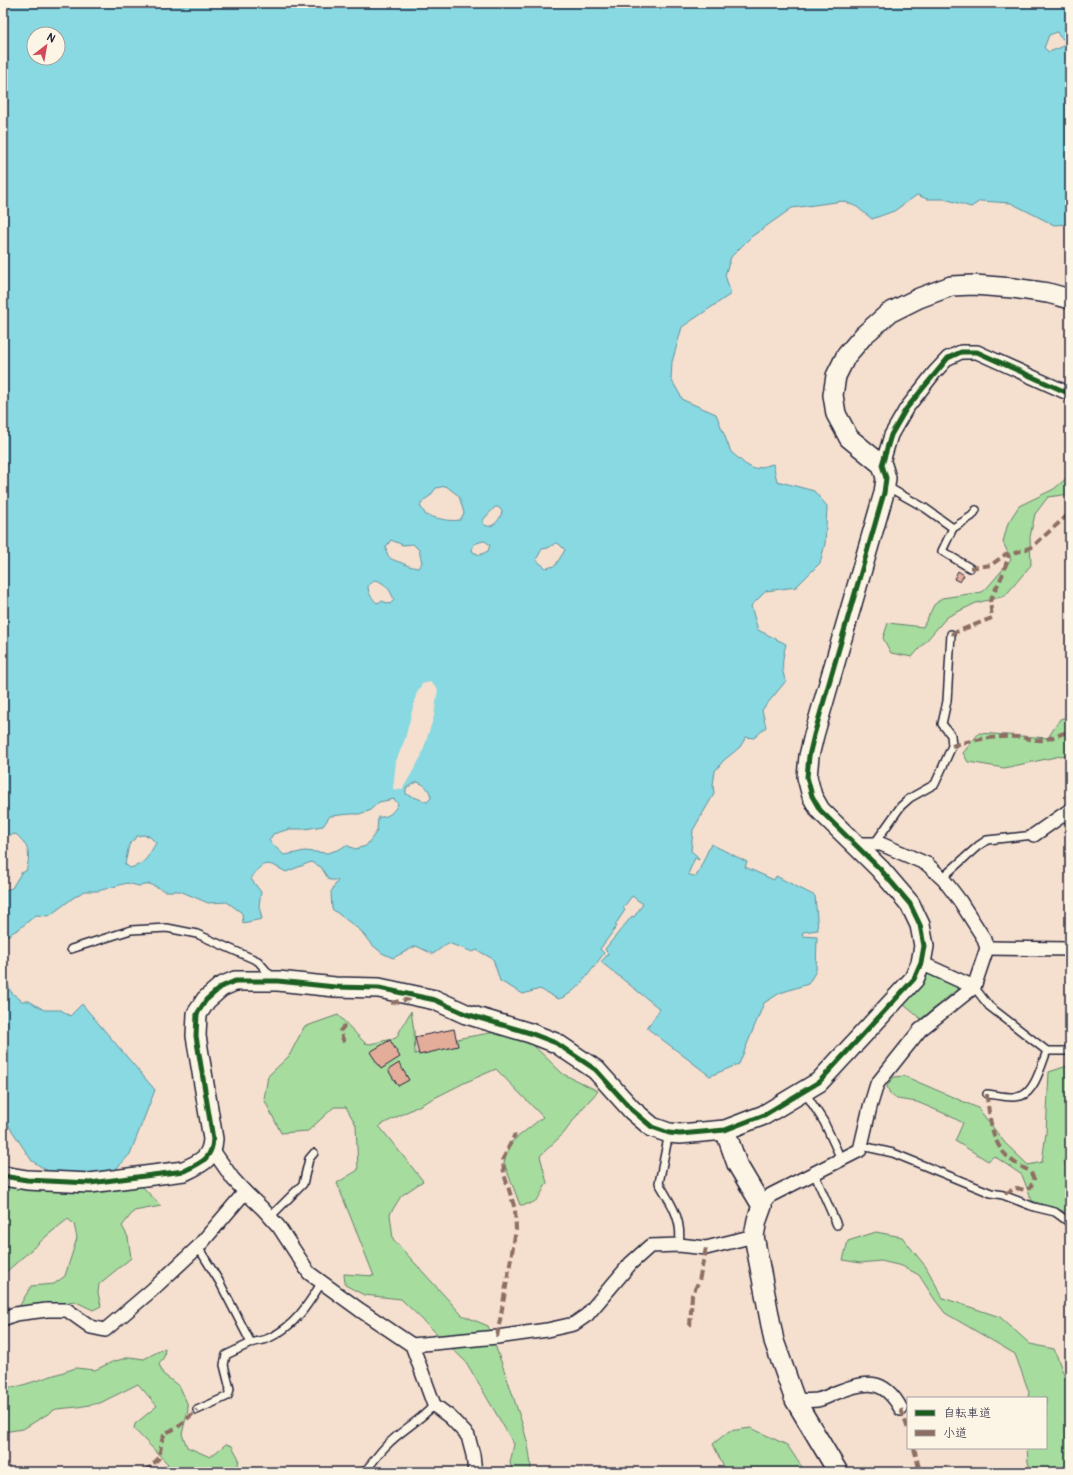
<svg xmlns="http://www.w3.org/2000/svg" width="1073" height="1475" viewBox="0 0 1073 1475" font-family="Pangolin,'Klee One',sans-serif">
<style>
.green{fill:#a6dc9e;stroke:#647f6c}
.water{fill:#88d9e1;stroke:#5f909f;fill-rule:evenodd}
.pier{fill:#f5dfce}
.building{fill:#e4ad9a;stroke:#22223b}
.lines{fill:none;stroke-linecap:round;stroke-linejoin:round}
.lane-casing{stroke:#22223b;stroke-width:10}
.street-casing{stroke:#22223b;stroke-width:16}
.secondary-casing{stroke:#22223b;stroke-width:22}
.lane{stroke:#fcf5e5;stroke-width:7}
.street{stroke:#fcf5e5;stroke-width:13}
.secondary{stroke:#fcf5e5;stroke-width:19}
.quiet{stroke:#8d6e63;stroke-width:4;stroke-dasharray:8 4;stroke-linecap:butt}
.cycleway-casing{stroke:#fcf5e5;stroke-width:8}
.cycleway{stroke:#1b5e20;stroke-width:5}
</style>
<rect width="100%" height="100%" fill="#f5dfce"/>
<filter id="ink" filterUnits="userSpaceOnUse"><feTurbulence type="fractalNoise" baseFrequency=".025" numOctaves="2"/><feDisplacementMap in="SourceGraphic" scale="8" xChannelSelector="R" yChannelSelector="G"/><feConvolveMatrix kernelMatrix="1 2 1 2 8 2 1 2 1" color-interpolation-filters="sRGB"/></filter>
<g filter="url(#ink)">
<g class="green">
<path d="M1070,475V494L1048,497L1035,514L1030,537L1031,565L1005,596L976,603L947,617L912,657L891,653L883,638L888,623L923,627L934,605L942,598L982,592L986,589L1011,560L1003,542L1008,523L1019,506L1054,489Z"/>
<path d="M1070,716V754L1004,768L968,762L963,753L979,733L1048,738L1060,719Z"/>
<path d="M927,972L960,987L921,1019L904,1005Z"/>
<path d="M411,1011L414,1031L415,1054L461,1038L496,1032L530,1042L563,1074L598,1091L581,1110L564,1133L540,1156L547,1183C538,1198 539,1204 520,1205L504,1163L510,1143L543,1117L496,1069L464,1083L379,1126L423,1181L401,1196L390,1214L393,1239L462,1315L488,1326C498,1353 508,1380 517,1408C524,1429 531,1450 531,1472H513L510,1463L514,1444L466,1362L401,1299L364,1295L345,1285L344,1274L374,1276L337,1183L358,1170L356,1125L346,1107H334L308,1131L281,1133L264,1099L268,1076L289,1056L304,1027L338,1015L365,1043L370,1044L396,1038Z"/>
<path d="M1070,1065V1154L1064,1160L1067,1171L1070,1174V1215L1063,1211L1032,1201L1022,1175L994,1156L988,1161L955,1141L963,1123L948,1115L917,1102L897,1099L890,1094L887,1086L894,1077L904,1076L978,1108L1005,1143L1028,1165L1042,1162L1046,1133L1049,1072Z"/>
<path d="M140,1184L161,1206L134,1211L122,1226L128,1237L131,1258L99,1284L98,1293L101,1306L93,1310L74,1301L15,1314L31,1286L54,1284L65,1276L77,1238L74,1224L68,1219L49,1234L6,1272H3V1185Z"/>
<path d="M876,1232L902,1237L926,1267L943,1298L1000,1317L1030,1344L1054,1349L1070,1390V1472H1031L1028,1462L1027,1448H1046V1398H1028L1029,1392L1015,1354L945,1313L935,1300L919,1275L902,1266L881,1261L860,1263L843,1260L848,1241Z"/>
<path d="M165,1348L164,1357L159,1364L163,1374L180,1387L187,1403L188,1410L182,1434L187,1447L210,1457L226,1444L232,1446L239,1459L237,1472H159L168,1464L134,1429L135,1424L157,1406L138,1384L100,1403L78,1407L56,1409L23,1429L3,1432V1388L20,1386L76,1368L95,1370L112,1362L130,1357L144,1359Z"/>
<path d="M751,1428L787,1445L804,1470L803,1472H726L713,1444L729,1431Z"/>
</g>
<g class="water">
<path d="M3,3H1070V224L1054,225L1011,203L980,201L971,207L945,199H927L917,195L894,211L872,219L857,207L843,201L792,208L751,237L731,257L725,275L731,294L682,327L672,362L671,379L683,400L716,414L731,452L745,464L754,469L773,464L777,481L814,491L827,506L825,544L820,563L796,587L766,591L751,606L758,630L786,644C783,656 780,670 786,681L762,710L766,727L754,738L746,737L740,747L723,761L715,771L713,785L714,794L693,830L691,851L697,856L699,860L695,858L688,874L696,877L711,844L747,862L745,867L774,880L776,876L815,896L818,930L803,932L802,936L817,937L816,971L808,984L780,993L764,1003L739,1064L710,1076L647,1028L660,1009L601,962L608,954L605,949L632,916L634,917L643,904L632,896L623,908L625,910L615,925L617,926L600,949L604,953C593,968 576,995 558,999L540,989L523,994L500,981L493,959L477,950L473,952L448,943L433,954L416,946L393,958L382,953L370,943L361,931L332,909L331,892L338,880H329L321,867L311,862L286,872C268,862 263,859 251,879L261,892L259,906L262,919L243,923L242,913L227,902L208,903L180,891H165L150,884L139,886L127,883L98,891H84L73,898L49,916L36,915L19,929L3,938V891L12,888L21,873L26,871C31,854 29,846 16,834L3,836ZM1057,32L1060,37L1066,41L1062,47L1049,52L1044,48L1049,35ZM34,34H58V58H34ZM446,486L459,496L464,513L460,520C449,522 436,518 426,515L420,506L424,500L430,496L436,488ZM495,507H498L502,511C501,520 490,532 483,523V520ZM391,540L403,545L413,544L419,550L422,563L418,568C412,567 408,566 402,563C392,559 387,560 386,547ZM483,541H485L490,545L488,551L480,555L473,552L472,550L474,544ZM556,543L559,544L565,550L555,566L546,568L536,560L542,549L548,548ZM375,580C385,582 391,591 394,600L390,604L382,601L377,603C372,598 368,594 368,586ZM417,782C425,784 430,790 431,798L427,802L406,794V788ZM394,799L398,804C394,812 388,818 378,817L377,831L366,846L355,849L346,845L340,849L328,853L304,851L296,853L284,855L269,841L273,834L290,829H305L323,826L330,816L351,814H359L369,811L379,802ZM143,835L149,836L156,843C148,856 146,864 130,868L125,864L129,845L137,836Z"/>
<path d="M3,974L11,992L22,1001H29L44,1010H61L70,1016L82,1004L155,1090L130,1154L120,1165L109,1175L78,1176L48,1171L32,1161L7,1123L3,1121Z"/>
</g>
<path class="pier" d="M430,682L438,689L434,716L421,757L402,790L393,789L396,761L405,739L416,695L422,684Z"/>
<g class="building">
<path d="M958,571L964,575L960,582L954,579Z"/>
<path d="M454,1029L458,1046L419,1055L415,1037Z"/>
<path d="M390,1040L400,1057L381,1069L370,1052Z"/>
<path d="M399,1063L409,1080L398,1086L388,1070Z"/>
</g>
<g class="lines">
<g class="lane-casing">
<g id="lane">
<path d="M886,486L925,508L953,528"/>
<path d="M970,568L942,551L953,528L972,516L976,510"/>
<path d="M874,844L901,806L910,798L935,784L952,746L951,735L942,724L947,701L951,634"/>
<path d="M942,878L978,846L987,840L1034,835"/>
<path d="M71,949L131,930L167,928L197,934L258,961L271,976L272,979"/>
<path d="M974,987L989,1006L1047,1051"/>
<path d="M804,1091L824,1122L841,1159"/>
<path d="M987,1094C998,1095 1011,1099 1021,1096C1035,1092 1042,1063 1047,1051H1070"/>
<path d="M669,1133L659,1183C671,1204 683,1219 679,1245"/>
<path d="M862,1146L893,1153L991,1193L1003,1195L1034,1207L1055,1212L1070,1223"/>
<path d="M814,1173L837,1225"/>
<path d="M270,1217L303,1184L309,1159L314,1153"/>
<path d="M198,1247L219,1281L251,1343C256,1341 263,1341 269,1338C295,1326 307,1306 322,1282"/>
<path d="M197,1410L228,1396L230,1389L224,1365L226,1355L251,1343"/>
<path d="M364,1472C372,1464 378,1454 386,1446C401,1430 420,1421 434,1405"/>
</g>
</g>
<g class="street-casing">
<g id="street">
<path d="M882,465L891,435L906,409L934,373L948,358L961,352H977L1070,394"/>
<path d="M1034,835L1070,810"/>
<path d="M987,948L1070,949"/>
<path d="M921,963L974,987"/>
<path d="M245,1192L263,1209L279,1227L309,1273L360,1310L412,1345L434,1405L450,1417L468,1436L473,1455L475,1472"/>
<path d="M762,1206L771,1195L860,1150L870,1107L877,1084L920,1030L974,987L987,948L983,937L960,901L944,880L927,864L881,844H854"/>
<path d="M3,1319L15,1314L47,1310H67L91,1327L105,1330L152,1290L198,1247L245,1192L233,1179L212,1149"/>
<path d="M412,1345L497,1337L547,1330L574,1324L587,1315L631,1263L650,1246L679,1245L706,1248L754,1236"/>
<path d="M795,1400C802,1400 810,1401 817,1400C823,1399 829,1396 835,1393C865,1381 884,1377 901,1409"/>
</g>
</g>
<g class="secondary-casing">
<g id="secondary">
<path d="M725,1130L737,1164L762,1206L757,1220L754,1236L774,1341L795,1400L838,1472"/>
<path d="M3,1176L27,1180L90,1183L184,1171C201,1163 212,1159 213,1139L196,1036L197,1014L206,1000L221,987L235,981H278L335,987L379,988L435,1000L466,1014L530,1033L556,1043L596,1070L632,1110L652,1127L669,1133L680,1134L725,1130L764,1115L819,1082L914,979L921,963L924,946L920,925L910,904L880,869L820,810L812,796L807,777L809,756L814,735L884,493L886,478L882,465L849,438L836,414L833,395L836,376L846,356L864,335L889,313L919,298L951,286L974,285L1013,288L1048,293L1070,299"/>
</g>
</g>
<use href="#lane" class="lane"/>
<use href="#street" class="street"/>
<use href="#secondary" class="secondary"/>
<g class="quiet">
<path d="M970,568L991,565L1006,554L1009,555L1032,547L1070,513"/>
<path d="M951,634L992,618L990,601L1002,576L1009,555"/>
<path d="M952,746C976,739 995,736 1019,737C1027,738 1035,741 1043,740C1052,738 1061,734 1070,731"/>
<path d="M391,1003L414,998"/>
<path d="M345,1025L340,1031L345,1045"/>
<path d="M987,1094V1098C992,1134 994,1155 1030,1171L1034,1179L1030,1188L1025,1190L1016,1188L1003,1195"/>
<path d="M690,1326L692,1295L699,1281L706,1248"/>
<path d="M497,1337L516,1230L515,1209L504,1174L503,1159L515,1134"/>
<path d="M901,1409L908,1429"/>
<path d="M914,1448L920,1472"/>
<path d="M145,1472L159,1458L162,1440L165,1433L177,1428L197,1410"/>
</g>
<g class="cycleway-casing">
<path id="cycleway" d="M3,1176L27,1180L90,1183L184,1171C201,1163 212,1159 213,1139L196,1036L197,1014L206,1000L221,987L235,981H278L335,987L379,988L435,1000L466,1014L530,1033L556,1043L596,1070L632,1110L652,1127L669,1133L680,1134L725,1130L764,1115L819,1082L914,979L921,963L924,946L920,925L910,904L880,869L820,810L812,796L807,777L809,756L814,735L884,493L886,478L882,465L891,435L906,409L948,358L961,352H977L1070,394"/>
</g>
<use href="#cycleway" class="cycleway"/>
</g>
</g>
<rect width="1073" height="1475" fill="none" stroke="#fcf5e5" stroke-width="16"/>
<rect x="8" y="8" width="1057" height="1459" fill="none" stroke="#22223b" stroke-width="1.5" filter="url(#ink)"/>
<rect x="907" y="1397" width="140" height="52" fill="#fcf5e5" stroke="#a5a1a1"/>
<rect x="915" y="1410" width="20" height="6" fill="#1b5e20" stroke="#a5a1a1"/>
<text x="943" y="1417" font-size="12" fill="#22223b">自転車道</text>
<rect x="915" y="1430" width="20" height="6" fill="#8d6e63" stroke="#a5a1a1"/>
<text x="943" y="1437" font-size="12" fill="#22223b">小道</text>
<g transform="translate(46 46) rotate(31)"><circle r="19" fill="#fcf5e5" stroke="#a5a1a1"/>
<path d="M0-3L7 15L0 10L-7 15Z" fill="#d1495b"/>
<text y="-6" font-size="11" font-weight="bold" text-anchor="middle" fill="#22223b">N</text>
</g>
</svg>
